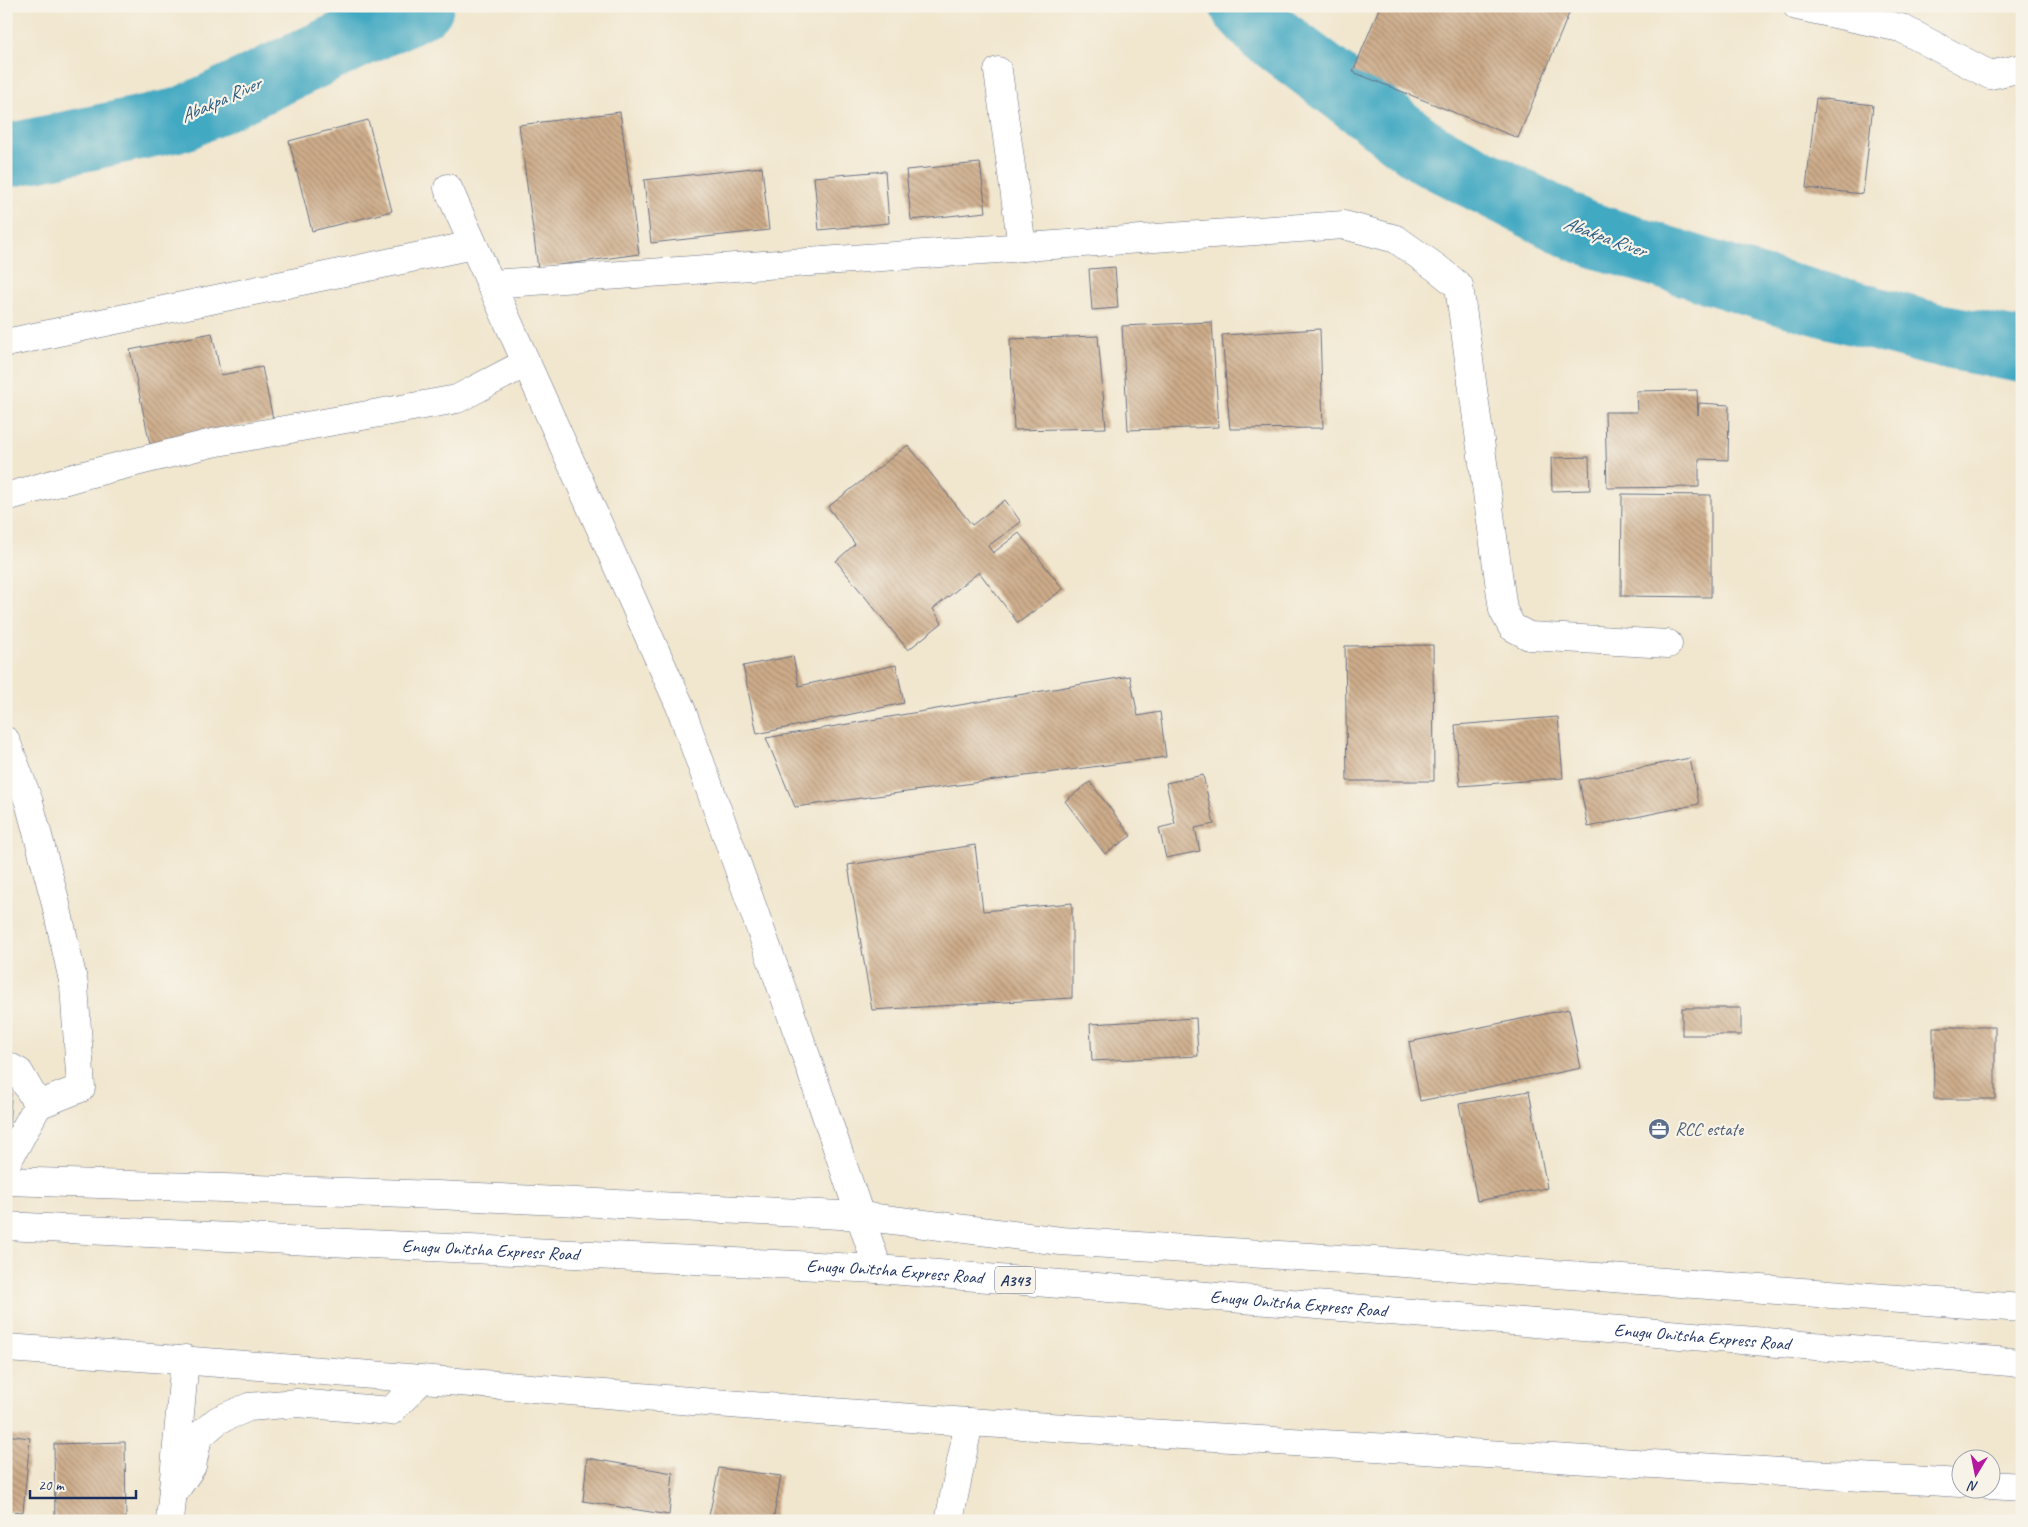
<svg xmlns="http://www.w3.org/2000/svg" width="2028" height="1527" viewBox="0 0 2028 1527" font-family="Caveat,sans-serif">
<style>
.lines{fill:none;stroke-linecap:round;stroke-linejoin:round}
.river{stroke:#42a9c2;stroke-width:64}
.building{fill:url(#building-back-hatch)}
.street-casing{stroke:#666f85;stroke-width:29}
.highway-casing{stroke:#666f85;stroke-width:29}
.street{stroke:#fff;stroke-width:28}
.highway{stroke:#fff;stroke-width:28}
.labels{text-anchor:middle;stroke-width:4.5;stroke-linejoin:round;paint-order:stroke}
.shield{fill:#f7f3e8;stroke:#5d6a87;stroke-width:1}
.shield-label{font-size:16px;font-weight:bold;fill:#1b2f5e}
.service-label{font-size:18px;fill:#4e5e75;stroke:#f7f3e8;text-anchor:start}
.street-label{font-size:18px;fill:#1b2f5e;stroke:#f7f3e8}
.water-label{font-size:19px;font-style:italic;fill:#295a81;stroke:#f7f3e8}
</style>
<defs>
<pattern id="building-back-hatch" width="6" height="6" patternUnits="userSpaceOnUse" patternTransform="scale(1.25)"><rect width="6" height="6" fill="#cdac89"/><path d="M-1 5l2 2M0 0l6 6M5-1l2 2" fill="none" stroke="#a68c73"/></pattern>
</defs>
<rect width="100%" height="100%" fill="#f7f3e8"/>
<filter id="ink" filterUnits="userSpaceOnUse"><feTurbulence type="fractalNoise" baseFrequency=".02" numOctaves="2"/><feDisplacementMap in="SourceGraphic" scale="10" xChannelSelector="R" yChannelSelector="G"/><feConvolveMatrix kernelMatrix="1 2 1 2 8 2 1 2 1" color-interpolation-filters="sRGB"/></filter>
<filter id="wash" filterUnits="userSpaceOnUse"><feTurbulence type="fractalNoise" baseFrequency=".0096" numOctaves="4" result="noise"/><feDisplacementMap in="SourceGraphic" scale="20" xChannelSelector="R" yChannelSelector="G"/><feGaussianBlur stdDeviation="1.12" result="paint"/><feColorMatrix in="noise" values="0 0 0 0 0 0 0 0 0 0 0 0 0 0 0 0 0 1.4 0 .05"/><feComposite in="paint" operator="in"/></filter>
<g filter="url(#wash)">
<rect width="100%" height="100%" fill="#f1e6ce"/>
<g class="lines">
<g class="river">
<path d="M1242,6L1265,31L1427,153L1580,231L1758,287L1932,334L2022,351"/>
<path d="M6,156L182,119L422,6"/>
</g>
</g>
<g id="blocks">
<g class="building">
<path d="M1380,6H1572L1518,138L1353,72Z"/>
<path d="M1816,98L1873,105L1863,194L1806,188Z"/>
<path d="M620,112L639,254L538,268L519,125Z"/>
<path d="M368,120L392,211L312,231L289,141Z"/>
<path d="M980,163L986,212L911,220L906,170Z"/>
<path d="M762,167L769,230L651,243L644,180Z"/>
<path d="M885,171L889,223L819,230L814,177Z"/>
<path d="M1115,267L1118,308L1092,310L1089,269Z"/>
<path d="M1212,322L1219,427L1128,430L1122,326Z"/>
<path d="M1320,329L1323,428L1230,429L1222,335Z"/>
<path d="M212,333L221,375L262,367L273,419L150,444L130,350Z"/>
<path d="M1098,336L1106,428L1014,430L1010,339Z"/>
<path d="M1697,390L1698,415L1699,403L1729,405L1728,460L1699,459V487L1607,488L1605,412H1637L1636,391Z"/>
<path d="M908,445L972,525L1005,500L1021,522L988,546L993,553L1019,533L1063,589L1018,623L979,572L933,609L942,623L908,650L836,561L855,544L828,507Z"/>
<path d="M1589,457L1590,490L1552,491L1551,458Z"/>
<path d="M1622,494L1711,495V597L1621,596Z"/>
<path d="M1433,645L1434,781H1347L1345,646Z"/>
<path d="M793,656L799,686L896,665L904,703L757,734L743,666Z"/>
<path d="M1130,676L1138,716L1160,712L1166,757L795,807L766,738Z"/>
<path d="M1558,717L1563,778L1460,786L1455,725Z"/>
<path d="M1690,758L1699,804L1588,827L1579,780Z"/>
<path d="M1203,775L1214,824L1195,828L1200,851L1166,858L1159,828L1175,824L1166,783Z"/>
<path d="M1090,782L1131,836L1105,854L1065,801Z"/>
<path d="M975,845L983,911L1072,903V998L872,1010L848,865Z"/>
<rect x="1682" y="1008" width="59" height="27"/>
<path d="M1569,1009L1581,1068L1420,1101L1409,1042Z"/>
<path d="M1196,1018L1198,1056L1092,1061L1090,1024Z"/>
<path d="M1933,1027H1995V1099H1934Z"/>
<path d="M6,1084L12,1085L8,1138H6Z"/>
<path d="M1529,1091L1547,1188L1477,1201L1459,1104Z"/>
<path d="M6,1435L30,1438L23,1512L6,1511Z"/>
<path d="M125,1442L126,1521H55L54,1444Z"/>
<path d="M587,1458L673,1473L669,1515L583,1501Z"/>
<path d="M719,1468L781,1476L773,1521H708Z"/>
</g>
</g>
</g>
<g filter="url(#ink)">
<use href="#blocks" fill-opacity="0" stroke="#666f85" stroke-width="1"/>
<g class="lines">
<g class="street-casing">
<g id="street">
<path d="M1797,6L1901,28L1990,75L2022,68"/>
<path d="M998,71L1022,247"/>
<path d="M448,188L680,706L805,1053L878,1269"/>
<path d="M490,284L1344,225L1396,239L1438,269L1459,286L1503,610L1512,627L1529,636L1668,644"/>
<path d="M6,343L473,245"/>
<path d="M6,497L84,475L212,443L457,399L526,363"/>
<path d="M6,741L29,802L55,900L74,985L81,1088L38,1105"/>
<path d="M6,1065L19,1072L38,1105L6,1164"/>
<path d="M6,1181L438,1195L860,1216L1061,1241L1404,1263L2022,1308"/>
<path d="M173,1494L192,1466L198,1437L218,1420L249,1407L297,1403L391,1411L421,1380"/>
<path d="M170,1521L185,1359"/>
<path d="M949,1521L969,1422"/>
</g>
</g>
<g class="highway-casing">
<g id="highway">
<path id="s1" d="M6,1226L878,1269L2022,1363"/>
<path d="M6,1348C327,1368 647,1400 968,1422C1299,1445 1630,1463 1960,1483"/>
<path d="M1990,1485L2022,1487"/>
</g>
</g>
<use href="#street" class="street"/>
<use href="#highway" class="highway"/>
</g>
</g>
<defs>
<g id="office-disc" transform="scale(1.125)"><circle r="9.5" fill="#5c6f8a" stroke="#f7f3e8"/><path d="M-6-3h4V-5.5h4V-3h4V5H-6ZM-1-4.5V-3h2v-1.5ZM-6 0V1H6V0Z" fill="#fff"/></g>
</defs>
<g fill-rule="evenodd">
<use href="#office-disc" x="1659" y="1129"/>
</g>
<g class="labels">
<rect class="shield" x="995" y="1266.5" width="40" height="27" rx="4"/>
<g class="shield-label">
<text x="1015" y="1286">A343</text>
</g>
<g class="service-label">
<text x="1675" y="1135">RCC estate</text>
</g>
<g class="street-label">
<text dy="6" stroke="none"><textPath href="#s1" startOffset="485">Enugu Onitsha Express Road</textPath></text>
<text dy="6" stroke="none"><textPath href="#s1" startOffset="890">Enugu Onitsha Express Road</textPath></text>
<text dy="6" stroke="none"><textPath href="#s1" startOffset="1295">Enugu Onitsha Express Road</textPath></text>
<text dy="6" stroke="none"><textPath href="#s1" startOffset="1700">Enugu Onitsha Express Road</textPath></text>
</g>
<g class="water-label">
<text transform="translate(220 99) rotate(-24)" y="7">Abakpa River</text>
<text transform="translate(1605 236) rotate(20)" y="7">Abakpa River</text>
</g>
</g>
<rect width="2028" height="1527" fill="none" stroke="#f7f3e8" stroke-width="25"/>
<g transform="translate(1976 1474) rotate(190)"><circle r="24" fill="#f7f3e8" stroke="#9fa5b1"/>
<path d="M0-4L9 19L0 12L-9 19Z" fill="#b5179e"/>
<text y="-8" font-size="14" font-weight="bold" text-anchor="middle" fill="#1b2f5e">N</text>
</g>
<path d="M30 1490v8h106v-8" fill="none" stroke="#1b2f5e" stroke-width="2.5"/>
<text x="38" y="1490" font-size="15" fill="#1b2f5e" stroke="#f7f3e8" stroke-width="4" paint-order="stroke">20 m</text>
</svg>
